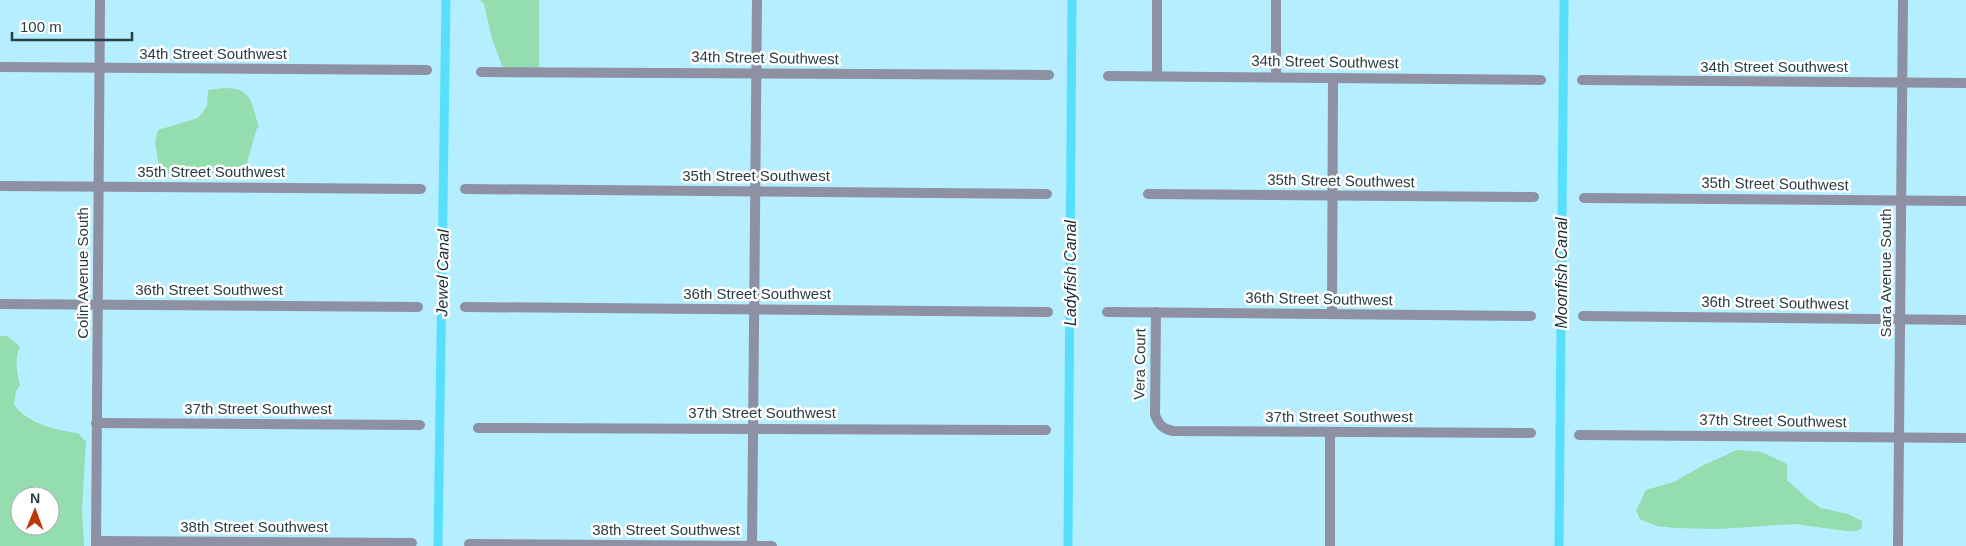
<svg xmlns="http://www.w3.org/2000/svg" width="1966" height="546" viewBox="0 0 1966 546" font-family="Helvetica,sans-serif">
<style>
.green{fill:#93ddae;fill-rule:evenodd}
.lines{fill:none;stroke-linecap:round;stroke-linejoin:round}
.canal{stroke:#58dffe;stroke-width:9}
.minor{stroke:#8d91a3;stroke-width:10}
.labels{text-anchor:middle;stroke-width:5;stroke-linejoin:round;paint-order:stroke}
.street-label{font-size:15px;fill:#283f45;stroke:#fff}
.water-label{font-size:16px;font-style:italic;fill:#182f35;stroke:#fff}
</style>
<rect width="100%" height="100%" fill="#b5eefe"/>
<g class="green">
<path d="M480,0H539V73L525,74L502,66L492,39L484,4Z"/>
<path d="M224,88C253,88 251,103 259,127L257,128L246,166L236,174L202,180L174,177L159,167L155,142L158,130L198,118L207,106L208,90Z"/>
<path d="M0,336H7L20,347C14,359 17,372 20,385L16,391L14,405C29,424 54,430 78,433L86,442L82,509L84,546H0ZM20,496H50V526H20Z"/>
<path d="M1737,450L1762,452L1787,464V480L1809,500L1821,508L1848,514L1862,521V528L1857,531H1846L1795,524L1719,529L1675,528L1656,526L1640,519L1636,511L1646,490L1674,482L1704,465Z"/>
</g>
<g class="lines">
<g class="canal">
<path d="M438,546L446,0"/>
<path d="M1068,546L1072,0"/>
<path d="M1559,546L1564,0"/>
</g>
<g class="minor">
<path d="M0,67L427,70"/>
<path d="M481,72L1049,75"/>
<path d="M1108,76L1541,80"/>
<path d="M1157,76V0"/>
<path d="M1276,77V0"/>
<path d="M1582,80L1966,83"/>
<path d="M0,186L421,189"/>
<path d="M465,189L1047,194"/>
<path d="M1148,194L1534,197"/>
<path d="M1584,198L1966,201"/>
<path d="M0,304L418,307"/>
<path d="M465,307L1048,312"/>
<path d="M1107,312L1531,316"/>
<path d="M1156,312L1155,415C1159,425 1163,429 1173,431L1531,433"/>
<path d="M1332,314L1333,78"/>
<path d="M1583,316L1966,320"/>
<path d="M96,423L420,425"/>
<path d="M478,428L1046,430"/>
<path d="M1579,435L1966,438"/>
<path d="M96,541L412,543"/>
<path d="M469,544L772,546"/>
<path d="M96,546L100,0"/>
<path d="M752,546L757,0"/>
<path d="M1330,546V432"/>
<path d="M1898,546L1903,0"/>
</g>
</g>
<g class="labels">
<g class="street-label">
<text x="213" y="59">34th Street Southwest</text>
<text transform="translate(765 58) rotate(1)" y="5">34th Street Southwest</text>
<text transform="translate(1325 62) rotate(1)" y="5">34th Street Southwest</text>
<text x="1774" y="72">34th Street Southwest</text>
<text x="211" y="177">35th Street Southwest</text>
<text x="756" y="181">35th Street Southwest</text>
<text transform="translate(1341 181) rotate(1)" y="5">35th Street Southwest</text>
<text transform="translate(1775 184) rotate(1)" y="5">35th Street Southwest</text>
<text transform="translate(83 273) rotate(-90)" y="5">Colin Avenue South</text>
<text transform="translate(1886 273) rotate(-90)" y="5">Sara Avenue South</text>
<text x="209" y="295">36th Street Southwest</text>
<text x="757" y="299">36th Street Southwest</text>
<text transform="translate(1319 299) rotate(1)" y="5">36th Street Southwest</text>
<text transform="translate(1775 303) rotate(1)" y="5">36th Street Southwest</text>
<text transform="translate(1140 364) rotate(-89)" y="5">Vera Court</text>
<text x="258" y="414">37th Street Southwest</text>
<text x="762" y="418">37th Street Southwest</text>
<text x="1339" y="422">37th Street Southwest</text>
<text transform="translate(1773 421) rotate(1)" y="5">37th Street Southwest</text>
<text x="254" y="532">38th Street Southwest</text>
<text x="666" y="535">38th Street Southwest</text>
</g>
<g class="water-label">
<text transform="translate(442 273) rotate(-89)" y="6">Jewel Canal</text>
<text transform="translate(1070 273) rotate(-90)" y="6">Ladyfish Canal</text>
<text transform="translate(1561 273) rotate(-90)" y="6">Moonfish Canal</text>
</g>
</g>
<g transform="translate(35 511) rotate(1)"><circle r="24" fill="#ffffff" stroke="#a9b2b5"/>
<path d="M0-4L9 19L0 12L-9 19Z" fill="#be3507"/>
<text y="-8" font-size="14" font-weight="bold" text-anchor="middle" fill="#283f45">N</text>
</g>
<path d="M12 32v8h120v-8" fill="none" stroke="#283f45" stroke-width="2.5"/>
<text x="20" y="32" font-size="15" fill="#283f45" stroke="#ffffff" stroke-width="4" paint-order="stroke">100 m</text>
</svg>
